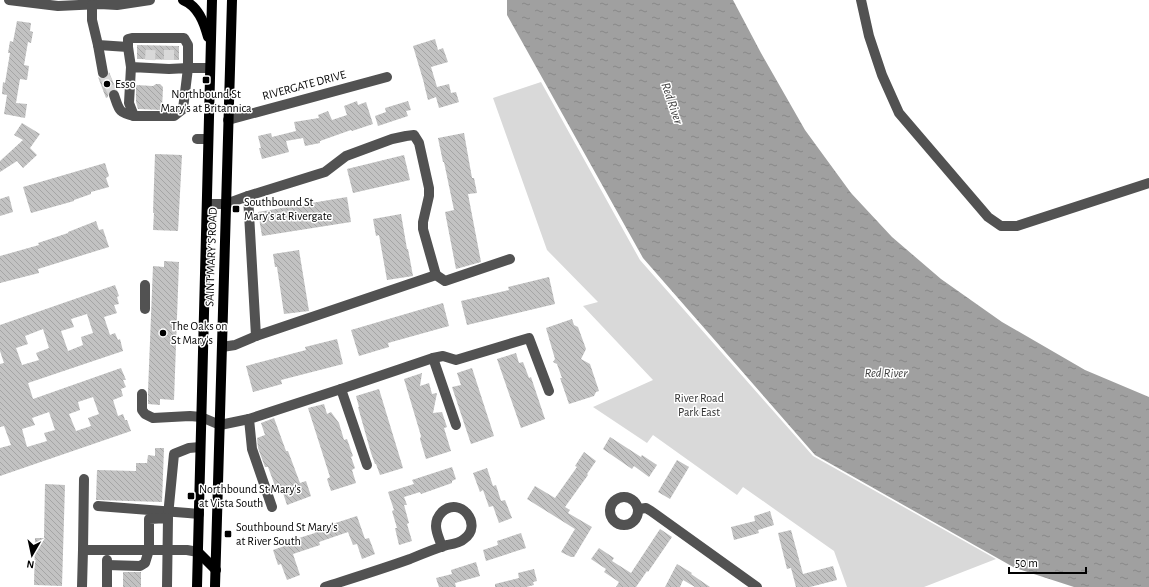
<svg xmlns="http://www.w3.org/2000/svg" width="1149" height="587" viewBox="0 0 1149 587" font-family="'Alegreya Sans',sans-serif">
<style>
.green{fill:#d9d9d9}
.water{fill:url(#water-ripples)}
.building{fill:url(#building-back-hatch);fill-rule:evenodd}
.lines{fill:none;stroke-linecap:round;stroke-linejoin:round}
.minor-tunnel{stroke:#d9d9d9;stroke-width:10;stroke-dasharray:10 5;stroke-linecap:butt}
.minor{stroke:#525252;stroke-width:10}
.major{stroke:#000;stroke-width:10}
.poi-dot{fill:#000;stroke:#fff;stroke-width:1.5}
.labels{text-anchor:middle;stroke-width:3;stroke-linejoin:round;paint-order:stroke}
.poi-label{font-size:12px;fill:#000;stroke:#fff;text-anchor:start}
.street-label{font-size:12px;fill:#000;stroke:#fff}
.park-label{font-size:12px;fill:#303030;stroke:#fff}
.water-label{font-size:13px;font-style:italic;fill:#414141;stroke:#fff}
</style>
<defs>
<pattern id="water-ripples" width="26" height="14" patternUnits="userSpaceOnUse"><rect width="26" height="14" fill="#a0a0a0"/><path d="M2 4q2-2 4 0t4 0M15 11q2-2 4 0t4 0" fill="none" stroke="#888"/></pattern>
<pattern id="building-back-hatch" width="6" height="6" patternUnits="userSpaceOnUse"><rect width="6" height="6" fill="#c2c2c2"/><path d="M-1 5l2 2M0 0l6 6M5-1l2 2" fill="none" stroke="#a5a5a5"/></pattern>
</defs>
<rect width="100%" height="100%" fill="#fff"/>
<path class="green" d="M541,82L640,260L813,456L996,559L924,587H847L834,551L743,487L737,495L653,435L647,443L593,407L653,380L583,306L598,302L547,250L493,98Z"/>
<path class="water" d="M507,0H733L761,53L805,130L851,193L892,237L941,279L1002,322L1085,370L1149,397V587H1074L1015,568L815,455L643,258L507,15Z"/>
<g class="building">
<path d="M17,21L31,23L30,31L33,32L31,43L28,42L24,65L29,66L27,80L20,79L16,103L27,104L25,118L4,114L7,95L2,94L3,82L5,83L10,53H8L10,41L13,42Z"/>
<path d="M435,39L438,50L443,48L448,62L431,67L437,87L449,84L451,93L456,92L459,102L439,108L436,97L428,100L424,84V83L413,46Z"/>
<path d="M137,45L179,46V60L137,59Z"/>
<path d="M109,72L116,89H112L109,90L108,93V97L106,98L98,77L101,79H105L109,76Z"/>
<path d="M156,84H160L163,87L162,110L138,109L136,102V85L153,86Z"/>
<path d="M357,101L358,105L366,102L373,124L352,131L351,130L320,141V143L305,146L303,138L286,141L289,152L262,159L259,148H261L258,136L271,133L272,137L296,131L294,122L319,118L318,115L328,111L332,120L347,115L344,106Z"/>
<path d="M408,101L411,110L406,111L408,116L378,126L375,116L386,112L385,108Z"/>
<path d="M22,123L40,134L30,148L37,155L23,168L17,161L0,172V161L23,140L14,135Z"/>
<path d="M464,133L472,178H474L477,193L468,194L481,262L456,269L445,212L454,210L444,162H443L438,138Z"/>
<path d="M155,154L182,155L178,231L153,230L154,213H153Z"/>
<path d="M404,155L410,180L353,193L347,169Z"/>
<path d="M105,163L109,176L106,178L109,187L91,192V194L74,200V201L31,213L23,187Z"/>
<path d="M9,196L13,212L0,216V199Z"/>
<path d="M347,197L351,222L262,236L258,212Z"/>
<path d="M401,214L407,249H408L413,276L387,280L379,235L376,236L373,219Z"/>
<path d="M96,221L99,230L103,229L109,247L38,269L39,273L0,283V256L39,245L38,243L68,233V232Z"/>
<path d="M299,250L309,311L284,314L277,267H275L273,254Z"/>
<path d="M164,261L179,262L174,400L160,399V405L148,404V391L153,266L164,267Z"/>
<path d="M549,277L555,304L467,325L461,301L509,290L508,287Z"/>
<path d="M115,285L119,296L117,297L119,304L114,305L117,313L104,317L110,335L115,333L118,340L120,339L123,351L28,383L33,399L121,368L126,380H123L126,387L121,389L123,396L113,400L118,416L123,414L125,420H127L131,431L0,476V448L11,445L4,426L0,427V364L4,363L0,351V325ZM87,314L93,333L81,337L83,345L68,351L61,331L74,327L71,319ZM43,329L49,348L36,353L39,360L22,365L16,348L28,344L25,336ZM93,397L99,414L88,418L91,426L76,431L69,414L80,410L78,402ZM49,412L55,430L44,433L47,441L27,447L22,429L35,425L32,418Z"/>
<path d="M443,303L449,326L388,343L389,347L359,356L351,330Z"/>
<path d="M572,319L574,325L578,327L586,349L581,359L590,364L599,391L596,392L594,396L569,404L560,378H562L557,364L553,362L555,359L546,328Z"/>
<path d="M337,339L343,364L281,380L282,384L253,392L246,366L306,350L305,347Z"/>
<path d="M516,353L519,363L523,362L529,378L531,377L545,419L521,428L497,359Z"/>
<path d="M472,368L494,436L471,444L452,387L461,385L457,373Z"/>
<path d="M422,373L420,386L429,383L432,394L437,393L433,413L442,412L447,427L444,428L451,451L426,459L420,439L421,436L404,379Z"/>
<path d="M379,389L403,468L380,475L376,464H375L371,453L358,407H359L356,396Z"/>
<path d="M324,404L327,414L331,412L339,423L344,440L347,439L353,456L351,457L355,468L352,470L356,483L331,491L327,479L330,477L308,408Z"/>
<path d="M274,418L286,451H288L300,483L306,481L311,496L287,505L283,493L278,494L268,467H265L258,448L257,438L265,435L261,423Z"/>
<path d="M610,437L641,457L642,455L657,465L649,477L634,466L632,469L603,449Z"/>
<path d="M155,448H164L162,502L96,500L97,470L136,471V463H147L148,455L155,456Z"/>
<path d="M584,452L596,461L587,474L588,475L565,507L570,510L568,513L592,527L574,557H571L561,552L575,529L527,499L535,486L555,498L577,467L575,466Z"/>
<path d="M677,460L689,467L670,499L658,492Z"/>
<path d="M452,467L456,479L452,481V483L421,494L420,492L404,497L407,505H404L409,523L407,524L412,541L399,545L395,528H397L392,511L394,510L388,492L414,484L412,480Z"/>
<path d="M487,468L493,486L496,485L501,501L505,500L512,518L499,523L493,506L489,507L483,490L480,492L473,473Z"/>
<path d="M45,484L65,485L62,586L34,585L35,538H44Z"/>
<path d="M770,511L774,525L758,530L759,533L734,540L731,527L755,521L754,516Z"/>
<path d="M357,516L365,539L369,538L375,554L362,559L357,544L353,545L348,532L319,542L320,545L293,554L300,575L287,580L281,564L278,565L273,550L299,541V538L315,533L314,530Z"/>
<path d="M660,529L672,537L648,572L647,571L636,587H616L619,582L604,572L606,569L591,559L599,548L614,558L612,561L631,573Z"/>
<path d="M791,530L803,574L833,566L837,580L810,587H796L791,568L787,569L778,533Z"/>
<path d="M521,533L526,548L486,561L483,550L498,545L497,541Z"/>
<path d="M476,562L480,576L455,583L456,587H439L436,578L452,574L451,570Z"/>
<path d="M677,564L692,573L691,574L710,587H695L683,580L680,587H665Z"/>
<path d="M534,569L537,581L533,582L534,585L526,587H495V584L519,578L518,573Z"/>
<rect x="123" y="572" width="18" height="15"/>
</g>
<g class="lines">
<g class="minor-tunnel">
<path d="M150,60L151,45"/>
<path d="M169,60V46"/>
<path d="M103,73L114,95"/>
</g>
<g class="minor">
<path d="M9,0L58,6L100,4L117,5L150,0"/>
<path d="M861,0L869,36L882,75L899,113L988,217L1001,226H1017L1149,183"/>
<path d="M92,5V20L98,45L128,47L131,67L129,103L134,116H174L183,109L188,68L169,69L131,67"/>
<path d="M98,45L103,73"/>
<path d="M128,47V39L132,38H184L188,45V68H210"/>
<path d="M114,95C119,109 118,113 134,116"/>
<path d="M228,120L387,77"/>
<path d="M197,139H208"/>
<path d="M248,196L256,336"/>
<path d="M207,204H226L248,196L325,172L346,156L392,139L406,136L414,135L419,143L429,188V196L423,222V229L436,275"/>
<path d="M145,285V309"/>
<path d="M222,347L235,345L256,336L436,275L445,281L510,259"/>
<path d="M433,358L456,425"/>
<path d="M341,389L367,465"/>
<path d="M142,394V410L145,414L153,418L190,416L201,417L220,425L249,419L341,389L433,358L443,356L456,360L529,338L549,391"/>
<path d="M249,419L252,449L272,507"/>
<circle cx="624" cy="511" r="14"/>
<path d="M98,506L188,513L199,514"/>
<path d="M639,509L646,508L651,511L757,587"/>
<path d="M168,516L174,454L189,448L200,447"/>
<path d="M83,550L84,479"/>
<path d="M107,560V587"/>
<path d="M107,565L140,566L145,563L149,550V519L168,518L167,587"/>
<path d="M82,587L83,550H187L198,552"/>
<path d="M325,587C353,578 382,569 410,559C422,554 434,549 447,545C453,544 460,543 464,539C484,525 460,495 442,512C438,516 436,521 436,526C436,533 440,540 442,547"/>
</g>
<g class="major">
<path d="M183,0C198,6 204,22 208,37"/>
<path d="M198,552L216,570"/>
<path d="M197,587L212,0"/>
<path d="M215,587L232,0"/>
</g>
</g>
<g class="poi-dot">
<rect x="202" y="76" width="8" height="8" rx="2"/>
<circle cx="107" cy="84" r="4"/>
<rect x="232" y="205" width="8" height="8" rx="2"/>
<circle cx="163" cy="333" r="4"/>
<rect x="187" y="492" width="8" height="8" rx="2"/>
<rect x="224" y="530" width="8" height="8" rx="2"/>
</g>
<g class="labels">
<g class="poi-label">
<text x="115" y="88">Esso</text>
<text x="206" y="98" text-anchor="middle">Northbound St<tspan x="206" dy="14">Mary's at Britannica</tspan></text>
<text x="244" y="206">Southbound St<tspan x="244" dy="14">Mary's at Rivergate</tspan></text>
<text x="171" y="330">The Oaks on<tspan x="171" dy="14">St Mary's</tspan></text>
<text x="199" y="493">Northbound St Mary's<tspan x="199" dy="14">at Vista South</tspan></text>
<text x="236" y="531">Southbound St Mary's<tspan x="236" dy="14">at River South</tspan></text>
</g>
<g class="street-label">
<text transform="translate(304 85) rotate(-15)" y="4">RIVERGATE DRIVE</text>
<text transform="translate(211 257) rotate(-88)" y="4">SAINT MARY'S ROAD</text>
</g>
<g class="park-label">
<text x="699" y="402">River Road<tspan x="699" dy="14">Park East</tspan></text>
</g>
<g class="water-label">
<text transform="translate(673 103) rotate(71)" y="5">Red River</text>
<text x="886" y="377">Red River</text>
</g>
</g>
<g transform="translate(32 555) rotate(189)" stroke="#ffffff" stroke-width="3" paint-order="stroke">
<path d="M0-3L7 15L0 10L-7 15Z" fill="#000000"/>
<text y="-6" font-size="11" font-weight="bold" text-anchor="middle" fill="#000000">N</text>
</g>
<path d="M1009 567v6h77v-6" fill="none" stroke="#000000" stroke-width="2"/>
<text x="1015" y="567" font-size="12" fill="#000000" stroke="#ffffff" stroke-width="3" paint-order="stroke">50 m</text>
</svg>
